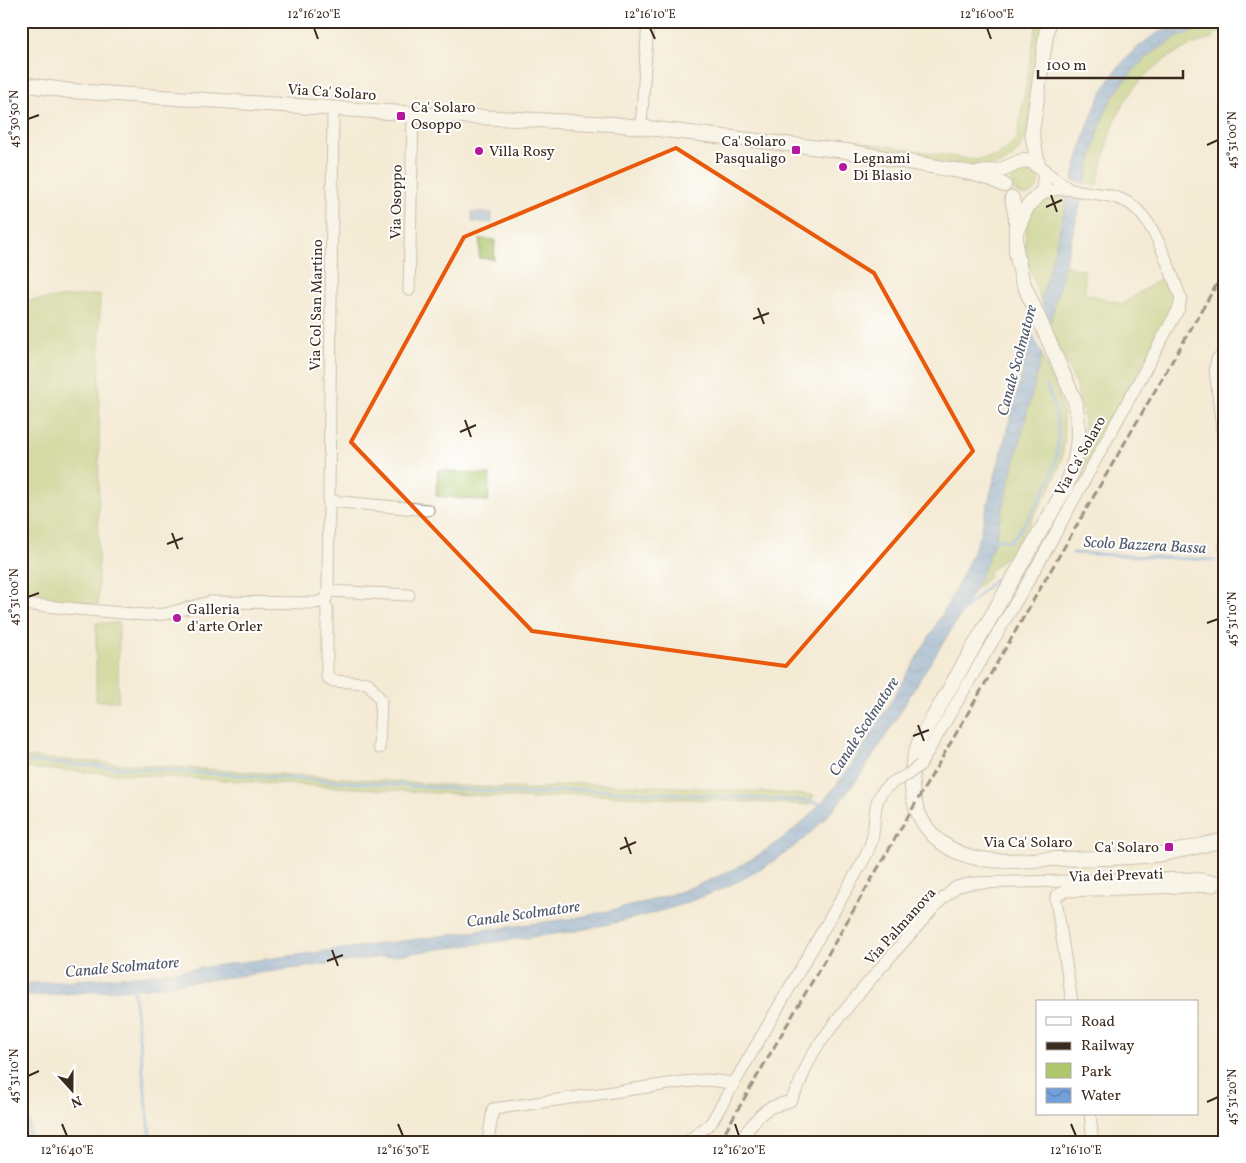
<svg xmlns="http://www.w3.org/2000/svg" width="1246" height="1163" viewBox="0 0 1246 1163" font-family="Vollkorn,serif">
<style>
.green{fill:#aec76c;stroke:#747845}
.water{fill:url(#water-waves);stroke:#56657c}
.pier{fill:#f4ebd6}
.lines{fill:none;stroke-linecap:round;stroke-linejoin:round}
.stream{stroke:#71a0da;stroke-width:3}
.canal{stroke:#71a0da;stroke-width:10}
.minor-casing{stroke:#988a7a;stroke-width:13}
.tertiary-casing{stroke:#988a7a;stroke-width:16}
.minor{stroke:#fff;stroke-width:11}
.tertiary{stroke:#fff;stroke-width:14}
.rail{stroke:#3b2a1e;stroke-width:3;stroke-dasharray:8 4;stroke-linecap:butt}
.minor-bridge-casing{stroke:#988a7a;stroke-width:13;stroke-linecap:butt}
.minor-bridge{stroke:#fff;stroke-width:11}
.marked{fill:none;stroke:#e8590c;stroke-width:4;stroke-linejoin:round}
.ticks{fill:none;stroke:#3b2a1e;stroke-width:2}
.poi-dot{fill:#b5179e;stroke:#fff;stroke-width:2}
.labels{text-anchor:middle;stroke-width:4;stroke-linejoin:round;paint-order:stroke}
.street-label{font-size:15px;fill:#3b2a1e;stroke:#fff}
.poi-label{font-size:15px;fill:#3b2a1e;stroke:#fff;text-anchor:start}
.water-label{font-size:16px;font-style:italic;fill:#515969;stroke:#fff}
.neatline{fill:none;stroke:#3b2a1e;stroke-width:2}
.ticks-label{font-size:12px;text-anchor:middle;fill:#3b2a1e}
</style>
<defs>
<pattern id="water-waves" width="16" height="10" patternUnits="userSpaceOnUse" patternTransform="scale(1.25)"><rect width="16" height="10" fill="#71a0da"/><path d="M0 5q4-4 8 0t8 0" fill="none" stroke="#5e83b0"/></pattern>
</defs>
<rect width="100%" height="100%" fill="#fff"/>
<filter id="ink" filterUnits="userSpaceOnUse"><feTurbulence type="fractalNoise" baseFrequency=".02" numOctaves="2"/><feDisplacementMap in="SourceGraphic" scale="10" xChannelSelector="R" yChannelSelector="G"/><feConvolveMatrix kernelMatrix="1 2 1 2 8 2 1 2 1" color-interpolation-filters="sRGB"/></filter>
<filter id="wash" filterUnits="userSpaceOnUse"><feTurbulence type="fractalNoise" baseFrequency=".0096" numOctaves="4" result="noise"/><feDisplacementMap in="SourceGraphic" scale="20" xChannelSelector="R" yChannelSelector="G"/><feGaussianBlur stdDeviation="1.12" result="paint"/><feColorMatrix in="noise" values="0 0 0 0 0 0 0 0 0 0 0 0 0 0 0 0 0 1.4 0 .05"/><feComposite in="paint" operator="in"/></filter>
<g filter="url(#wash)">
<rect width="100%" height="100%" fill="#f4ebd6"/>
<g class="green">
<path d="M1037,21H1043L1026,136C1021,148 1014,159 1001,164C976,173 886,152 855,147L857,141L975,160L997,156L1008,148L1017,138Z"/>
<path d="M1225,24V34L1215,33L1214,38C1168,49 1129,81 1113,126C1106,146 1102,167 1097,187L1085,183C1092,158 1097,130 1108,106C1132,61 1174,30 1225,24Z"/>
<circle cx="1025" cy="181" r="14"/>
<path d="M1056,194V197L1060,199L1069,194L1041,301C1028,269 1008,209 1056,194Z"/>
<path d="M480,239L495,240L494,259L479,258Z"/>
<path d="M1064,265L1084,270L1085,293L1122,304L1166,275L1174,293V306L1071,495C1092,441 1087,408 1064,356C1060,347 1049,331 1049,321C1050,303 1059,283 1064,265Z"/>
<path d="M100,294L98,605L21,597V301Z"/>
<path d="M1041,353L1058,393L1063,415L1065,435L1062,460L1050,489L1016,547L988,573L990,576L973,592L995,539Z"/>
<path d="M438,470L490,475L488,501L436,496Z"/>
<path d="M96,623H119L118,701H96Z"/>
<path d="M21,757L464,786L536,789L578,783L682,787L814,795L809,805L578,794L535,799L21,768Z"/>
</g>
<g class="water">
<path d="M1180,21H1225V24C1174,30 1132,61 1108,106C1097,130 1092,158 1085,183L1072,181C1092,107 1105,56 1180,21Z"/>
<path d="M1069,194L1082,197L995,539C980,590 948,634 920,679C893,724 867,771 832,811C765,887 666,914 570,932L147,988L21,997V984L145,975L568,919C661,902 755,876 821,803C854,767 877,725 901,684C930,636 959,589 979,537Z"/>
<path d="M472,212L492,213V223L472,222Z"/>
</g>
<path class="pier" d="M1039,298L1051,326L1043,355L1031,329Z"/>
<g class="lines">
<g class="stream">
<path d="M991,538L1009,541L1017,534C1053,484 1072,447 1047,386"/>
<path d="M1073,553L1215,560"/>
<path d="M957,614L966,608L995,579"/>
<path d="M21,761L536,794L578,789L806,801L823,804"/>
<path d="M133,986L151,1142"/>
</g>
<path class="canal" d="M21,1098L28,1142"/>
</g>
</g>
<g filter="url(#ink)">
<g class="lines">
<g class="minor-casing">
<g id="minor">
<path d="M641,127L648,21"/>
<path d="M1043,170L1069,189"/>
<path d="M409,290L413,114"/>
<path d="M1225,353L1217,359L1215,368L1225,455"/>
<path d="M329,501L428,510"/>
<path d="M1225,545V550"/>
<path d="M328,591L409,595"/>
<path d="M323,601L327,608V677L333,681L368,683L381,700L379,748"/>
<path d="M21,604L145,615L165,614L210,602L316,603L326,599L328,591L333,108"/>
<path d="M920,765L1044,554L1179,308L1181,298C1169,269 1155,218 1127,202C1114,195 1099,194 1086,192C1069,189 1056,186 1041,195"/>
<path d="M1072,1002L1056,900V896L1065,891L1213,886"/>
<path d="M1090,1114L1092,1133"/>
<path d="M488,1142L493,1109L683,1082L707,1080L734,1083"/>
<path d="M687,1142L711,1123L862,863C867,854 872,844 873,833C877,809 871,796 895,781"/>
<path d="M738,1142L760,1115L769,1108L790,1101C802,1085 804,1065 817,1047C853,997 896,951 937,904L956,887L972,883L1194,878L1225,883"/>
</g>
</g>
<g class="tertiary-casing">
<g id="tertiary">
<path d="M21,84L71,91L402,113L613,124L846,151L971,173L992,179L1004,185"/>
<path d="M1038,165L1032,133L1048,21"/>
<path d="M980,173L1001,170L1024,160L1031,161L1043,170L1045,177L1043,191L1027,207L1017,230"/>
<path d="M1012,198L1016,218V251L1022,280L1075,401C1081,432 1078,458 1066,487L920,740C899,791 918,845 976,858C1000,863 1027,860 1052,859C1086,858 1120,859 1154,855C1178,852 1201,845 1225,840"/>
</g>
</g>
<use href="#minor" class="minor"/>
<use href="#tertiary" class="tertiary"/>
<path class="rail" d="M719,1142L1225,270"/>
<g class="minor-bridge-casing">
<path id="minor-bridge" d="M895,781L907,775L920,765"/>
</g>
<use href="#minor-bridge" class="minor-bridge"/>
</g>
</g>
<path d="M0 0H1246V1163H0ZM676,148L874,273L973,451L786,666L532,631L351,442L464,237Z" fill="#f4ebd6" fill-opacity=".55" fill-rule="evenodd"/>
<path class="marked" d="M676,148L874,273L973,451L786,666L532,631L351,442L464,237Z"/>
<path class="ticks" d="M314,28L318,39M650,28L655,39M987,28L991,39M28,119L39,115M1207,145L1218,140M1051,195L1057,212M1046,207L1062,200M758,308L764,324M753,319L769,313M465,420L471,437M460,432L476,425M172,533L178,549M167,544L183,538M28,597L39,593M1207,623L1218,619M918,725L924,741M913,736L929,730M625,837L631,854M620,849L636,842M332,950L338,966M327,961L343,955M28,1076L39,1071M1207,1102L1218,1097M62,1124L67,1136M398,1124L403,1136M735,1124L739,1136M1071,1124L1076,1136"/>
<g class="poi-dot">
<rect x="396" y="111" width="10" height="10" rx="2.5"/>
<rect x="791" y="145" width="10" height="10" rx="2.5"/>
<circle cx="479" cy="151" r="5"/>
<circle cx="843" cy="167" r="5"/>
<circle cx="177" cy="618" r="5"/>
<rect x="1164" y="842" width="10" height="10" rx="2.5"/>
</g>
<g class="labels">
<g class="street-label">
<text transform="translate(332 92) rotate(4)" y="5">Via Ca' Solaro</text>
<text transform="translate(396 202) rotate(-89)" y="5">Via Osoppo</text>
<text transform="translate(316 305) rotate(-89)" y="5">Via Col San Martino</text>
<text transform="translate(1080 456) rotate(-61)" y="5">Via Ca' Solaro</text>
<text x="1028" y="847">Via Ca' Solaro</text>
<text transform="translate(1116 875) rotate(-2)" y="5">Via dei Prevati</text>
<text transform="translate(900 926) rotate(-48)" y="5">Via Palmanova</text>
</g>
<g class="poi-label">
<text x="411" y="112">Ca' Solaro<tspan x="411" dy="17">Osoppo</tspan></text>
<text x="786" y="146" text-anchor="end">Ca' Solaro<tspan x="786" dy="17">Pasqualigo</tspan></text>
<text x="489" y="156">Villa Rosy</text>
<text x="853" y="163">Legnami<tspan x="853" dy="17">Di Blasio</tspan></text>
<text x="187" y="614">Galleria<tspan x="187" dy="17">d'arte Orler</tspan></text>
<text x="1159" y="852" text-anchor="end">Ca' Solaro</text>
</g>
<g class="water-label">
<text transform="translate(1016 360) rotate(-75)" y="6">Canale Scolmatore</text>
<text transform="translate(1145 544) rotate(3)" y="6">Scolo Bazzera Bassa</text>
<text transform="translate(863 726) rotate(-57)" y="6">Canale Scolmatore</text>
<text transform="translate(523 913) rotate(-8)" y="6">Canale Scolmatore</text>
<text transform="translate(122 966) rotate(-5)" y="6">Canale Scolmatore</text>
</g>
</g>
<rect width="1246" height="1163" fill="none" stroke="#fff" stroke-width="55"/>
<rect x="1036" y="1000" width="162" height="115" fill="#ffffff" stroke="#b1aaa5"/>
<rect x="1046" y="1017" width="25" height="8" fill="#ffffff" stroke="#b1aaa5"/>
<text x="1081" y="1026" font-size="15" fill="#3b2a1e">Road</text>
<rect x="1046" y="1042" width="25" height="8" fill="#3b2a1e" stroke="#b1aaa5"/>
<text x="1081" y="1050" font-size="15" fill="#3b2a1e">Railway</text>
<rect x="1046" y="1063" width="25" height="15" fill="#aec76c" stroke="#b1aaa5"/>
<text x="1081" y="1076" font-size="15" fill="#3b2a1e">Park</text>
<rect x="1046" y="1088" width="25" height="15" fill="url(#water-waves)" stroke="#b1aaa5"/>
<text x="1081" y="1100" font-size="15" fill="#3b2a1e">Water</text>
<g transform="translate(72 1090) rotate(159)" stroke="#ffffff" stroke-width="4" paint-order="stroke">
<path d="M0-4L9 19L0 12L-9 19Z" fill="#3b2a1e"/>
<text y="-8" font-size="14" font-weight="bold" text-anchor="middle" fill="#3b2a1e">N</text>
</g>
<path d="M1038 70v8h145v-8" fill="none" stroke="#3b2a1e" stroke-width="2.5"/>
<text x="1046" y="70" font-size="15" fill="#3b2a1e" stroke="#ffffff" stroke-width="4" paint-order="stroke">100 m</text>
<rect x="28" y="28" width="1190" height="1108" class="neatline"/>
<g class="ticks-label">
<text x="314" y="18">12°16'20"E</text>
<text x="650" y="18">12°16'10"E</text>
<text x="987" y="18">12°16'00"E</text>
<text transform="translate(14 119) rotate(-90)" y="4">45°30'50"N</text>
<text transform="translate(1232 140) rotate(-90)" y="4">45°31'00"N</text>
<text transform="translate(14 597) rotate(-90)" y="4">45°31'00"N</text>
<text transform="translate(1232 619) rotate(-90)" y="4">45°31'10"N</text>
<text transform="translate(14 1076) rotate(-90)" y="4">45°31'10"N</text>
<text transform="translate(1232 1097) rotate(-90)" y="4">45°31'20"N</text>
<text x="67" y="1154">12°16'40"E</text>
<text x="403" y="1154">12°16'30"E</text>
<text x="739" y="1154">12°16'20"E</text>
<text x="1076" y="1154">12°16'10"E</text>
</g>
</svg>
